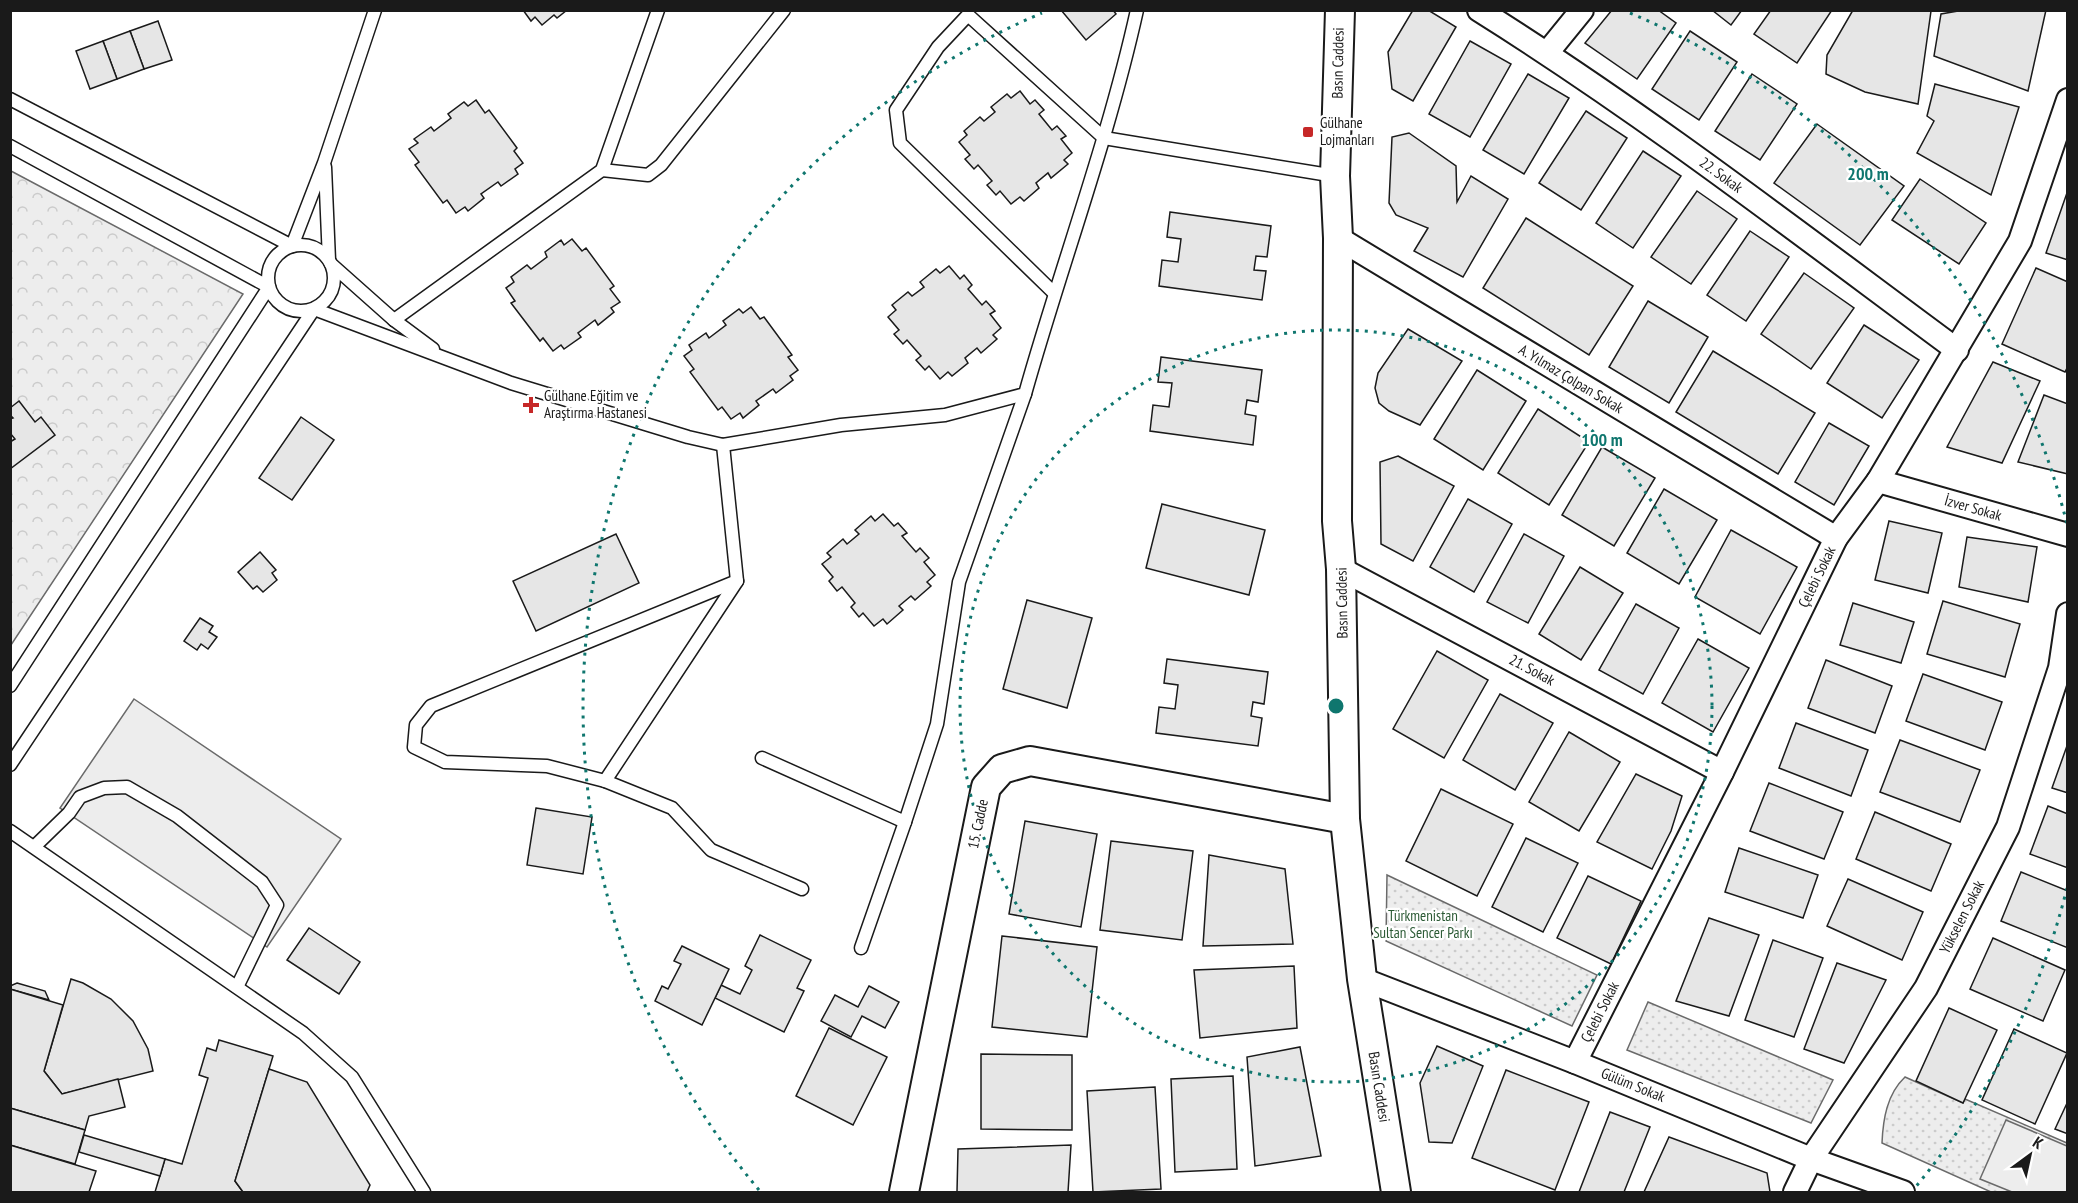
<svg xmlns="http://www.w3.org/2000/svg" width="2078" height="1203" viewBox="0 0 2078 1203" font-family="'PT Sans Narrow',sans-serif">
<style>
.forest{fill:url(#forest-crowns);stroke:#6a6a6a;stroke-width:1.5}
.park{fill:url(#park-dots);stroke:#6a6a6a;stroke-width:1.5}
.built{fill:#ededed;stroke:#6a6a6a;stroke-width:1.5}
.building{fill:#e6e6e6;stroke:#1a1a1a;stroke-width:1.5}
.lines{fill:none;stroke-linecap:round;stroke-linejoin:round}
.service-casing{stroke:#1a1a1a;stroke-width:15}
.minor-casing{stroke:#1a1a1a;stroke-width:26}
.tertiary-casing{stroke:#1a1a1a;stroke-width:32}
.service{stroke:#fff;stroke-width:12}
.minor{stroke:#fff;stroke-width:22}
.tertiary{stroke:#fff;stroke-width:28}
.ring{fill:none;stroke:#0f766e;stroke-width:3;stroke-dasharray:3 6}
.poi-dot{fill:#c62828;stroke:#fff;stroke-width:2}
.labels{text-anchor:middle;stroke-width:4.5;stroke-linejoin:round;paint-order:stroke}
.street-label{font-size:15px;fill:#1a1a1a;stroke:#fff}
.poi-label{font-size:15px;fill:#1a1a1a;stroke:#fff;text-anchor:start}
.park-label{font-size:15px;fill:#2b5a34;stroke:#fff}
.centre{fill:#0f766e;stroke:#fff;stroke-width:3}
.ring-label{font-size:18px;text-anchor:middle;font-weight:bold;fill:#0f766e;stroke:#fff;stroke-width:4.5;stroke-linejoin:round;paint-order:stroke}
</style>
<defs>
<pattern id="forest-crowns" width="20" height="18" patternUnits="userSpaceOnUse" patternTransform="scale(1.5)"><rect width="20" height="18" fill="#ededed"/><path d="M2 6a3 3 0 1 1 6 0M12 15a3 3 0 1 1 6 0" fill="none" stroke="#cbcbcb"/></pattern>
<pattern id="park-dots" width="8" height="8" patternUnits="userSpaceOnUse" patternTransform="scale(1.5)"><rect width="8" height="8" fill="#ededed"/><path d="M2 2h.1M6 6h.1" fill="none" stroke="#cbcbcb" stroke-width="1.8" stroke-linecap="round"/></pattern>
</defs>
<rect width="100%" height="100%" fill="#fff"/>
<path class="forest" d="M11,171L243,294L11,645Z"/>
<g class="park">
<path d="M1387,875L1597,975L1572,1026L1386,941Z"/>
<path d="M1648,1002L1833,1080L1811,1123L1627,1050Z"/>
<path d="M1905,1077L1963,1103L1965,1099L2067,1143V1192H1991L1882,1143C1883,1119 1887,1094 1905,1077Z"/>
</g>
<g class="built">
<path d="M134,699L341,839L267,947L60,808Z"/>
<path d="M2006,1120L2067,1146V1192H2012L1980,1179Z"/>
</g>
<g class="building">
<path d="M523,10H567L557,18L554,15L542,25L535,17L531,21Z"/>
<path d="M1061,10H1113L1116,14L1086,40Z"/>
<path d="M1413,10H1428L1456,27L1413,101L1392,89L1388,52Z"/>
<path d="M1612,10H1658L1676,23L1637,79L1585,43Z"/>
<path d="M1712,10H1742L1731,25Z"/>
<path d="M1771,10H1832L1797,63L1754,34Z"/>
<path d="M1853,10L1931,11L1918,104L1865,92L1826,74L1827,55Z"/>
<path d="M1964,10H2046L2028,91L1934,56L1941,14Z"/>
<path d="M158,21L172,60L144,69L130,31Z"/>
<path d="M130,31L144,69L117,79L103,41Z"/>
<path d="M1690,31L1737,62L1699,120L1652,89Z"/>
<path d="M103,41L117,79L90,89L76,51Z"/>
<path d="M1470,41L1511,64L1470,137L1429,114Z"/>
<path d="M1528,74L1569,98L1524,174L1483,150Z"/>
<path d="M1752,74L1797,104L1760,160L1715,131Z"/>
<path d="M1935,84L2019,107L1991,195L1917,153L1934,121L1927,116Z"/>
<path d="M1020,91L1030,104L1035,100L1044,110L1039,114L1052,130L1057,126L1066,136L1061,139L1072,153L1064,160L1068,164L1051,178L1048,173L1036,183L1039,188L1024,201L1020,197L1011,204L1000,191L996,195L987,185L992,181L978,165L974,169L965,159L970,155L959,142L967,135L964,131L980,117L984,121L995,112L991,107L1007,94L1011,98Z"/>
<path d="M476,100L485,113L489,110L517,148L514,151L523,163L515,169L518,174L501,186L498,182L481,194L484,198L468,211L465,207L456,213L447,200L443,203L415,165L419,162L409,149L418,143L414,139L431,127L434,131L451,118L448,114L464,102L468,106Z"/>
<path d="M1586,111L1627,138L1581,210L1539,183Z"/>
<path d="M1817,124L1904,186L1860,245L1774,183Z"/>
<path d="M1409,133L1456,166L1457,202L1471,176L1508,199L1463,277L1414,251L1428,228L1396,215L1389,203L1392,137Z"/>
<path d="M1643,151L1681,176L1633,248L1596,223Z"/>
<path d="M1920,179L1986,223L1959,264L1892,220Z"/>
<path d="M2068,190V260L2046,253Z"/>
<path d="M1697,191L1737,219L1691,284L1651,257Z"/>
<path d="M1170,212L1271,226L1267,257L1256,256L1254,270L1266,271L1262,300L1159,286L1162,260L1178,262L1181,239L1167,237Z"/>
<path d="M1526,218L1633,286L1589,355L1483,288Z"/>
<path d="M1750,231L1789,257L1746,321L1707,295Z"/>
<path d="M572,239L582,251L586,248L614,286L610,289L620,302L611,308L614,312L598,325L595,320L578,333L581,337L564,349L561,345L553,351L543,338L540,341L511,303L515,301L506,288L514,282L511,277L527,265L531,269L547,257L545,252L561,240L564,245Z"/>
<path d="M949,266L960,279L964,275L972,285L968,289L982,305L986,301L995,311L990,314L1001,328L993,335L997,339L981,353L977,348L965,358L968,363L952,376L948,372L940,379L929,366L925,370L916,360L921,356L907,340L903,344L894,334L899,330L888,317L896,310L892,305L908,292L912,296L924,287L920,282L936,269L940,273Z"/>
<path d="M2036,268L2068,282V366L2065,372L2002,344Z"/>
<path d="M1804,273L1854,308L1811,369L1761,334Z"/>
<path d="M1648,301L1708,337L1669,403L1609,367Z"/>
<path d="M751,307L760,319L764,317L792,355L788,357L798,370L790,376L793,380L776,393L773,389L756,401L759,405L743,418L740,413L731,419L722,407L718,410L690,372L694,369L684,356L692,350L689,345L706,333L709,338L726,325L723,321L739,309L743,313Z"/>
<path d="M1864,325L1919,360L1882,418L1827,383Z"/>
<path d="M1408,329L1462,361L1420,425L1389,411L1379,403L1375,388L1378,373Z"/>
<path d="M1713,351L1815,413L1778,474L1676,412Z"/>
<path d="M1161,357L1262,370L1258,402L1247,400L1245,414L1256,416L1253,445L1150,431L1153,405L1169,407L1172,383L1158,382Z"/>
<path d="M1993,362L2040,381L2002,463L1947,447Z"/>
<path d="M1477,370L1526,401L1483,470L1434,439Z"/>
<path d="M2044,395L2068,404V474L2018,462Z"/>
<path d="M19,401L35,422L41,417L55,435L10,469V442L15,439L10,433V419L13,418L10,415V408Z"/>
<path d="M1538,409L1589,442L1549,505L1498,473Z"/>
<path d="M301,417L334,440L292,500L259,478Z"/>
<path d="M1829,423L1869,446L1834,505L1795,482Z"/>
<path d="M1602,447L1655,478L1614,546L1562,515Z"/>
<path d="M1398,456L1454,486L1413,561L1381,544L1380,462Z"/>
<path d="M1664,489L1717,520L1679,584L1627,553Z"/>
<path d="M1468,499L1512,524L1474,592L1430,567Z"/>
<path d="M1162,504L1265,530L1249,595L1146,568Z"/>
<path d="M883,514L894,526L898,523L907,533L902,536L916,552L920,548L929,558L924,562L935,575L927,582L931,586L915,600L911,596L899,606L903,610L887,624L883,619L874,626L863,613L859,617L851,607L855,603L842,587L837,591L829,581L833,577L822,564L831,557L827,553L843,539L847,544L859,534L855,530L871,516L875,521Z"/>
<path d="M1889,521L1942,533L1928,593L1875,580Z"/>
<path d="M1731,530L1797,567L1760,634L1695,597Z"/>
<path d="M616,534L639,583L536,631L513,581Z"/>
<path d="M1524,534L1564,556L1528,623L1487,602Z"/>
<path d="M1967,537L2037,547L2028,602L1959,587Z"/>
<path d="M260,552L276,570L272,573L277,580L263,592L257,586L253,589L238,572Z"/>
<path d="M1580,567L1623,593L1581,660L1539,634Z"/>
<path d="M1027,600L1092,618L1067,708L1003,689Z"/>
<path d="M1943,601L2020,624L2005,677L1927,654Z"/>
<path d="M1853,603L1914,622L1901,663L1840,645Z"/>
<path d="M1636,604L1679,628L1643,694L1599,670Z"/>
<path d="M200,618L213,626L209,632L217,637L208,649L201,644L197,650L184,641Z"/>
<path d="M1698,639L1749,668L1713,732L1662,703Z"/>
<path d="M1437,651L1488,680L1444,758L1393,729Z"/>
<path d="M1167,659L1268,672L1264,704L1253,702L1251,716L1262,718L1258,746L1156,733L1159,707L1175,709L1178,685L1164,683Z"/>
<path d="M1826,660L1892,686L1875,733L1808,708Z"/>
<path d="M1923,674L2002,702L1985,750L1906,721Z"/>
<path d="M1500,694L1553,723L1515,790L1463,760Z"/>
<path d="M1796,723L1868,750L1851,796L1779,768Z"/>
<path d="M1569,732L1620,762L1579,831L1529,802Z"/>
<path d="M1900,740L1980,770L1960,822L1880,792Z"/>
<path d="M2068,743V793L2052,788Z"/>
<path d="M1636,774L1682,796L1671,831L1652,869L1597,842Z"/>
<path d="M1769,783L1843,812L1824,859L1750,831Z"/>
<path d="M1441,789L1513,824L1477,896L1406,861Z"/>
<path d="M2048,806L2068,814V868L2030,854Z"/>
<path d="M536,808L592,817L583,874L527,865Z"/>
<path d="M1875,812L1951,844L1931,891L1856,859Z"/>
<path d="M1025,821L1097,834L1081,927L1009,914Z"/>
<path d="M1526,838L1578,863L1543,932L1492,907Z"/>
<path d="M1111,841L1193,851L1182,940L1100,930Z"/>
<path d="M1739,848L1818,875L1803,918L1725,892Z"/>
<path d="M1209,855L1285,869L1293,944L1203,946Z"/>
<path d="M2021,872L2068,891V948L2001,921Z"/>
<path d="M1588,876L1641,901L1611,964L1557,938Z"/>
<path d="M1848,879L1923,912L1902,960L1827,926Z"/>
<path d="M1709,918L1759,935L1729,1016L1676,1001Z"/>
<path d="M309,928L360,962L339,994L287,960Z"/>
<path d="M760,935L811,960L797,988L804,991L784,1032L715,998L721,985L740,994L752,970L745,966Z"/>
<path d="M1002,936L1097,947L1087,1037L992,1027Z"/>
<path d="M1993,938L2065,970L2043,1021L1970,989Z"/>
<path d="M1773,940L1823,958L1794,1037L1745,1020Z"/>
<path d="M682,946L729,969L702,1025L655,1001L662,986L668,989L681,964L674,961Z"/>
<path d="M1837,963L1886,980L1844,1063L1804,1049Z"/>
<path d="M1294,966L1297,1028L1200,1038L1194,970Z"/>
<path d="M71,979L83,983L111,999L133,1021L148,1049L153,1071L62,1094L44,1071Z"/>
<path d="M17,983L45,991L49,1000L10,989V986Z"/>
<path d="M869,986L899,1002L885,1028L862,1016L851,1037L821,1021L835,995L858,1007Z"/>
<path d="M10,989L63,1005L44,1071L62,1094L118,1079L125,1107L89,1116L85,1130L10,1108Z"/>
<path d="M1949,1008L1997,1030L1963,1103L1916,1081Z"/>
<path d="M829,1028L887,1057L853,1125L796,1096Z"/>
<path d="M2014,1029L2067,1053L2035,1124L1982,1100Z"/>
<path d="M219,1040L273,1056L235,1181L243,1192H155L165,1159L182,1164L208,1078L199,1075L207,1048L216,1051Z"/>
<path d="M1437,1046L1483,1066L1452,1143L1429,1142L1420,1083Z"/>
<path d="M1300,1047L1321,1156L1255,1166L1247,1057Z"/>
<path d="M981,1054L1072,1055V1130L981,1129Z"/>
<path d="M269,1069L307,1082L370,1185L367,1192H243L235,1181Z"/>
<path d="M1506,1070L1589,1102L1555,1190L1472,1158Z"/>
<path d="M1233,1076L1237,1169L1175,1172L1171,1079Z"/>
<path d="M1155,1087L1161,1189L1093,1192L1087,1091Z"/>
<path d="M2068,1101V1134L2055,1129Z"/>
<path d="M10,1108L85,1130L75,1164L10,1145Z"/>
<path d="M1610,1112L1650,1127L1624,1192H1579Z"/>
<path d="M84,1135L165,1159L160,1176L79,1152Z"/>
<path d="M1669,1137L1767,1173L1770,1192H1644Z"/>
<path d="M10,1145L96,1171L89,1192H10Z"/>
<path d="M1071,1145L1068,1192H957L958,1149Z"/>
</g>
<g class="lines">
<g class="service-casing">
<g id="service">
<path d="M10,99L292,246L324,163L375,10"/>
<path d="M10,146L269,287L10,686"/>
<path d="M325,167L329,260"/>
<path d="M602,170L648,175L661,165L784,10"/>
<circle cx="301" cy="278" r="33"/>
<path d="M331,264L394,320L433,349"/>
<path d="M1054,293L900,143L896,110L938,47L968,15L1104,138L1335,176"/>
<path d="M394,320L602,170L658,10"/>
<path d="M737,581L431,706L416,725L414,747L445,762L547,766L605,781L672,808L711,850L802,889"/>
<path d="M762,758L905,822L937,724L959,582L1025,394"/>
<path d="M10,765L314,309L511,383L688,437L723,445L841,425L945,415L1025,394C1061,266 1108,141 1137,10"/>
<path d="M605,781L737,581L723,445"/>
<path d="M10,831L303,1033L352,1077L424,1192"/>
<path d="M34,847L69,813L80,797L104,788L127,787L177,816L262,882L277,905L237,987"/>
<path d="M861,948L905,822"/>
</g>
</g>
<g class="minor-casing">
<g id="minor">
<path d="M1479,10C1645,114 1800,234 1957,350"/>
<path d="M1547,53L1582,10"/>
<path d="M1338,238L1836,538"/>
<path d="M1878,481L2068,535"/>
<path d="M1341,569L1722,772"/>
<path d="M1362,979L1575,1062L1811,1159L1903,1192"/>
<path d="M1575,1062L1722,772L1836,538L1878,481L2020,241L2068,100"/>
<path d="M1795,1192L1811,1159L1926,988L2008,827L2060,668L2068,614"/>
</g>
</g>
<g class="tertiary-casing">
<g id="tertiary">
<path d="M1340,10L1335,176L1338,238L1337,521L1341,569L1345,819L1362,979L1396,1192"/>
<path d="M904,1192L986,787L1002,769L1030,761L1345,819"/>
</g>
</g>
<use href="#service" class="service"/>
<use href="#minor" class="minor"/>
<use href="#tertiary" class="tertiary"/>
</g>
<g class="ring">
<circle cx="1336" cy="706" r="376"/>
<path d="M2067 888A753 753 0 0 1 1913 1190M759 1190A753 753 0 0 1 1042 13M1630 13A753 753 0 0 1 2067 524"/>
</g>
<g class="poi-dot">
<rect x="1302" y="126" width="12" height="12" rx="3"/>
<path d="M528 396h6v6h6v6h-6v6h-6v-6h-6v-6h6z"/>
</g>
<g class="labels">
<g class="street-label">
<text transform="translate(1338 63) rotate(-89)" y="5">Basın Caddesi</text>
<text transform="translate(1721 175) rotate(36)" y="5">22. Sokak</text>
<text transform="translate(1571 379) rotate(31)" y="5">A. Yılmaz Çolpan Sokak</text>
<text transform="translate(1973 508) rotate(16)" y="5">İzver Sokak</text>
<text transform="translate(1817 577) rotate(-64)" y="5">Çelebi Sokak</text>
<text transform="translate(1342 603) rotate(-91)" y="5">Basın Caddesi</text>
<text transform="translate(1532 670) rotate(28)" y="5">21. Sokak</text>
<text transform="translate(978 824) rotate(-78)" y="5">15. Cadde</text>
<text transform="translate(1962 917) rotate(-63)" y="5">Yükselen Sokak</text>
<text transform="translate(1600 1012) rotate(-63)" y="5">Çelebi Sokak</text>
<text transform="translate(1633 1085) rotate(22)" y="5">Gülüm Sokak</text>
<text transform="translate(1379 1087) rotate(81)" y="5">Basın Caddesi</text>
</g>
<g class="poi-label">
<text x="1320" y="128">Gülhane<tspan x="1320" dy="17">Lojmanları</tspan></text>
<text x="544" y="401">Gülhane Eğitim ve<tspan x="544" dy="17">Araştırma Hastanesi</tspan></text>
</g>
<g class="park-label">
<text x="1423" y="921">Türkmenistan<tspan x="1423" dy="17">Sultan Sencer Parkı</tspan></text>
</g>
</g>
<circle cx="1336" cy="706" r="9" class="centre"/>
<g class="ring-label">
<text x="1868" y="180">200 m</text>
<text x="1602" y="446">100 m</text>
</g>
<rect width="2078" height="1203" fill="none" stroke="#1a1a1a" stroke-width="24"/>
<g transform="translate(2030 1155) rotate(33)" stroke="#ffffff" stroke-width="4.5" paint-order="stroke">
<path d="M0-4.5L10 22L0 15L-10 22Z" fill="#1a1a1a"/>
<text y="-9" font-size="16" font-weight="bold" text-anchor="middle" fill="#1a1a1a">K</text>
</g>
</svg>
